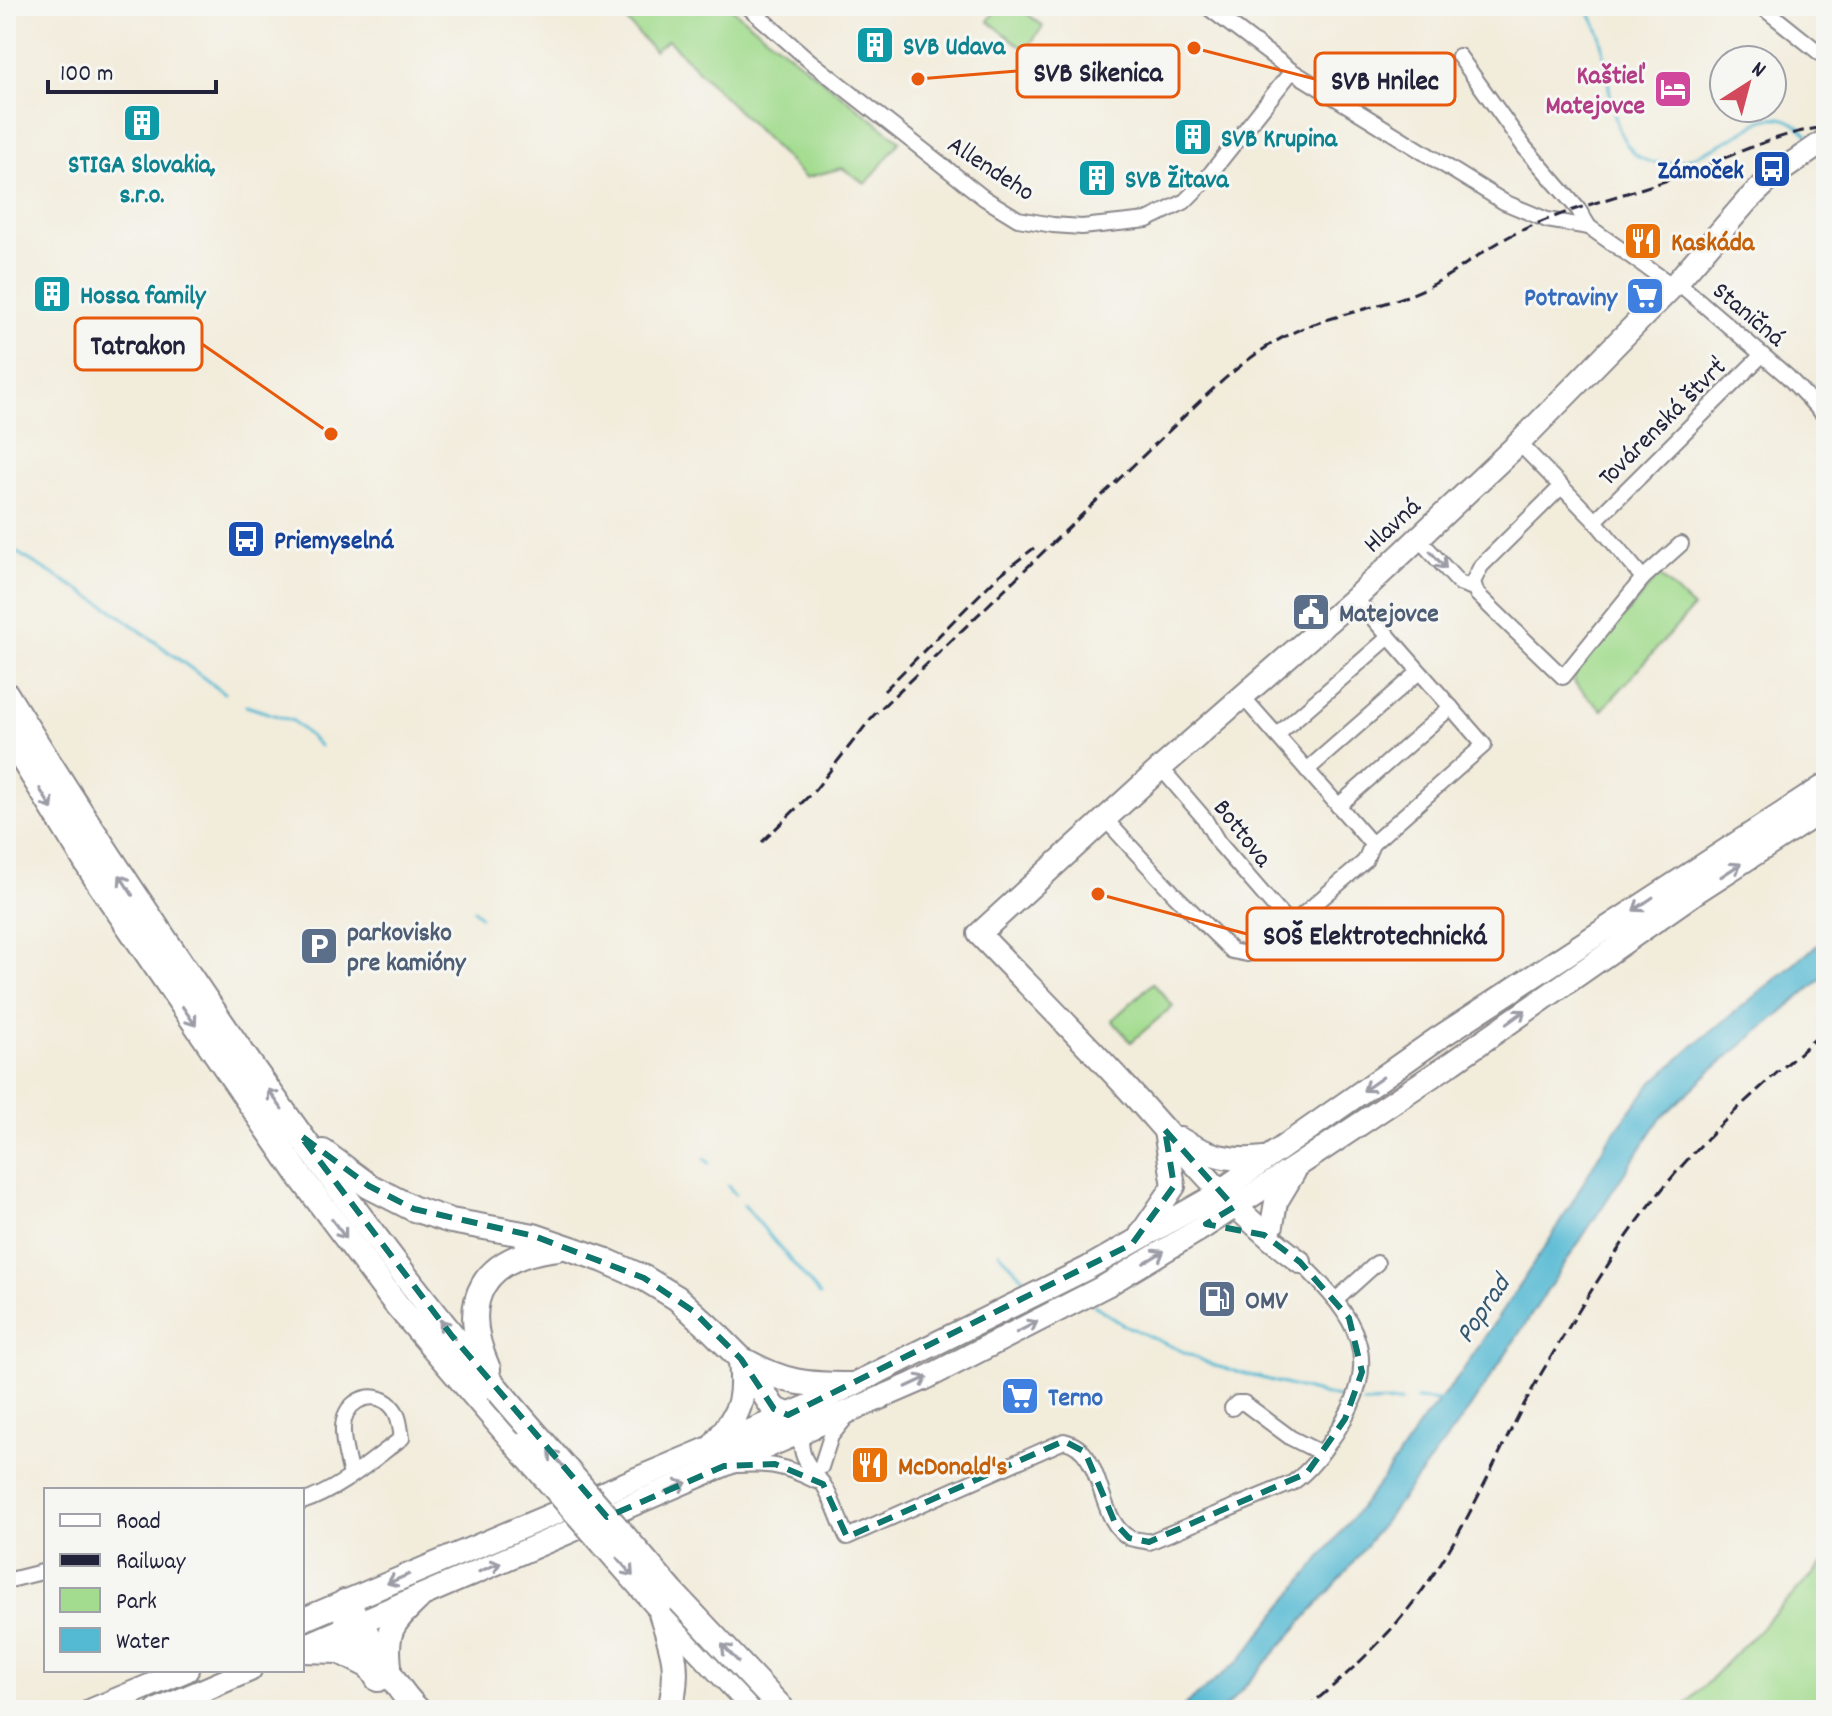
<svg xmlns="http://www.w3.org/2000/svg" width="1832" height="1716" viewBox="0 0 1832 1716" font-family="Dekko,sans-serif">
<style>
.green{fill:#a3dc8f;stroke:#627f65;stroke-width:2}
.water{fill:#54b9d3;stroke:#3b6e87;stroke-width:2}
.lines{fill:none;stroke-linecap:round;stroke-linejoin:round}
.stream{stroke:#54b9d3;stroke-width:3}
.street-casing{stroke:#8a878b;stroke-width:18}
.primary-casing{stroke:#8a878b;stroke-width:26}
.highway-casing{stroke:#8a878b;stroke-width:28}
.street{stroke:#fff;stroke-width:14}
.primary{stroke:#fff;stroke-width:22}
.highway{stroke:#fff;stroke-width:24}
.rail{stroke:#22223b;stroke-width:3;stroke-dasharray:12 6;stroke-linecap:butt}
.highway-bridge-casing{stroke:#8a878b;stroke-width:28;stroke-linecap:butt}
.highway-bridge{stroke:#fff;stroke-width:24}
.oneway{stroke:#9c9ca7}
.marked{fill:none;stroke:#0f766e;stroke-width:6;stroke-dasharray:16 10;stroke-linejoin:round}
.labels{text-anchor:middle;stroke-width:6;stroke-linejoin:round;paint-order:stroke}
.culture-label{font-size:26px;font-weight:bold;fill:#0d838f;stroke:#f6f6f2;text-anchor:start}
.hotel-label{font-size:26px;font-weight:bold;fill:#b23c85;stroke:#f6f6f2;text-anchor:end}
.street-label{font-size:26px;fill:#22223b;stroke:#f6f6f2}
.transit-label{font-size:26px;font-weight:bold;fill:#164399;stroke:#f6f6f2;text-anchor:end}
.food-label{font-size:26px;font-weight:bold;fill:#c56008;stroke:#f6f6f2;text-anchor:start}
.shop-label{font-size:26px;font-weight:bold;fill:#366cbe;stroke:#f6f6f2;text-anchor:end}
.service-label{font-size:26px;font-weight:bold;fill:#4e5e75;stroke:#f6f6f2;text-anchor:start}
.water-label{font-size:28px;font-style:italic;fill:#345770;stroke:#f6f6f2}
.leader{fill:none;stroke:#e8590c;stroke-width:3}
.callout-dot{fill:#e8590c;stroke:#f6f6f2;stroke-width:3}
.callout{fill:#f6f6f2;stroke:#e8590c;stroke-width:3}
.callout-label{font-size:28px;text-anchor:middle;font-weight:bold;fill:#22223b}
</style>
<rect width="100%" height="100%" fill="#f6f6f2"/>
<filter id="ink" filterUnits="userSpaceOnUse"><feTurbulence type="fractalNoise" baseFrequency=".0125" numOctaves="2"/><feDisplacementMap in="SourceGraphic" scale="16" xChannelSelector="R" yChannelSelector="G"/><feConvolveMatrix kernelMatrix="1 2 1 2 8 2 1 2 1" color-interpolation-filters="sRGB"/></filter>
<filter id="wash" filterUnits="userSpaceOnUse"><feTurbulence type="fractalNoise" baseFrequency=".006" numOctaves="4" result="noise"/><feDisplacementMap in="SourceGraphic" scale="32" xChannelSelector="R" yChannelSelector="G"/><feGaussianBlur stdDeviation="1.8" result="paint"/><feColorMatrix in="noise" values="0 0 0 0 0 0 0 0 0 0 0 0 0 0 0 0 0 1.4 0 .05"/><feComposite in="paint" operator="in"/></filter>
<g filter="url(#wash)">
<rect width="100%" height="100%" fill="#f2ecdb"/>
<g class="green">
<path d="M613,6H728L900,141L866,184L842,168L805,178L668,40L654,51Z"/>
<path d="M999,6H1017L1043,26L1026,50L988,21Z"/>
<path d="M1659,575L1693,608L1602,710L1575,684L1574,676Z"/>
<path d="M1153,983L1173,1006L1131,1042L1112,1020Z"/>
<path d="M1826,1561V1710H1690L1685,1705Z"/>
</g>
<path class="water" d="M1826,938V975L1711,1071L1660,1119L1470,1408L1343,1576L1230,1703L1221,1710H1179L1240,1660L1385,1476L1423,1420L1457,1379L1556,1230L1606,1143L1650,1085L1692,1047Z"/>
<g class="lines">
<g class="stream">
<path d="M1277,6C1311,23 1345,7 1380,6"/>
<path d="M1583,6C1601,25 1602,42 1606,67C1610,94 1614,135 1635,154C1668,183 1735,136 1764,119C1785,114 1797,123 1811,138"/>
<path d="M6,546L111,609L224,693"/>
<path d="M246,706L293,721L320,746"/>
<path d="M474,910L480,916"/>
<path d="M705,1159L709,1163"/>
<path d="M728,1186L735,1194"/>
<path d="M744,1205L820,1295"/>
<path d="M999,1252L1025,1280L1034,1284"/>
<path d="M1094,1305L1122,1324L1215,1366L1338,1398"/>
<path d="M1417,1399L1441,1401"/>
<path d="M1363,1403L1401,1402"/>
</g>
</g>
</g>
<g filter="url(#ink)">
<g class="lines">
<g class="street-casing">
<g id="street">
<path d="M747,6L810,61L984,198L1018,219L1053,225L1082,227L1147,220L1184,202L1202,184L1292,71"/>
<path d="M1206,6L1292,71L1504,202L1547,220L1589,227"/>
<path d="M1761,6L1826,58"/>
<path d="M1459,56L1525,148L1578,209L1589,227L1666,281L1683,287L1787,376L1826,417"/>
<path d="M1519,443L1595,521"/>
<path d="M1561,487L1481,566L1473,582L1477,594L1563,677L1643,578L1595,521L1762,355"/>
<path d="M1418,538L1459,583L1473,588"/>
<path d="M1643,578L1681,544"/>
<path d="M1355,598L1484,745L1372,844"/>
<path d="M1243,697L1372,844"/>
<path d="M1277,735L1389,637"/>
<path d="M1161,768L1204,818L1218,842L1290,925"/>
<path d="M1307,770L1419,672"/>
<path d="M1338,806L1451,707"/>
<path d="M1105,819L1175,895L1232,951L1247,954L1262,950L1365,861L1372,844"/>
<path d="M1337,1299L1377,1263"/>
<path d="M1232,1408L1237,1403H1244L1291,1438L1321,1453"/>
<path d="M801,1433C800,1460 808,1464 823,1484C833,1499 839,1521 847,1537L1064,1441C1106,1450 1095,1520 1130,1538C1135,1540 1143,1540 1149,1542L1292,1483C1311,1470 1323,1452 1336,1433C1385,1358 1357,1318 1300,1262"/>
<path d="M737,1465C771,1463 786,1466 816,1481"/>
<path d="M821,1467L831,1436L848,1415"/>
<path d="M302,1502C339,1490 371,1461 402,1438C400,1428 400,1416 393,1408C378,1389 349,1397 344,1420C340,1436 348,1460 351,1476"/>
<path d="M6,1581L46,1571"/>
</g>
</g>
<g class="primary-casing">
<g id="primary">
<path d="M1180,1139C1208,1156 1232,1162 1265,1158"/>
<path d="M1272,1225L1276,1202L1294,1172"/>
<path d="M1141,1234L1174,1186L1165,1131"/>
<path d="M1300,1262C1234,1213 1183,1150 1128,1089C1079,1036 1029,986 979,934L1163,766L1355,598L1519,443L1675,284L1747,201L1772,177L1826,140"/>
<path d="M302,1620L814,1404L1086,1269L1209,1199L1437,1039L1826,785"/>
<path d="M302,1647L924,1379L1107,1285L1202,1228L1297,1166L1453,1062L1699,890L1826,808"/>
<path d="M92,1710L187,1670"/>
<path d="M157,1710L250,1670"/>
</g>
</g>
<g class="highway-casing">
<g id="highway">
<path d="M6,694C85,822 168,946 254,1070C331,1179 410,1287 497,1389"/>
<path d="M6,732L99,883L300,1176L396,1304L518,1446"/>
<path d="M323,1152L369,1186L414,1209L451,1221L534,1236L604,1260L644,1278L677,1298L714,1332L741,1359L774,1409L788,1415L801,1433"/>
<path d="M745,1361C785,1383 805,1385 850,1385"/>
<path d="M488,1369C457,1299 483,1256 558,1248"/>
<path d="M716,1443C740,1412 745,1401 741,1361"/>
<path d="M345,1602C373,1635 386,1679 418,1710"/>
<path d="M345,1602L347,1630L378,1679"/>
<path d="M659,1607L756,1710"/>
<path d="M661,1613C674,1653 680,1668 670,1710"/>
<path d="M302,1650L339,1651L367,1665"/>
<path d="M389,1666C385,1629 392,1623 418,1598"/>
</g>
</g>
<use href="#street" class="street"/>
<use href="#primary" class="primary"/>
<use href="#highway" class="highway"/>
<g class="rail">
<path d="M884,691L998,576L1034,548"/>
<path d="M762,842L815,790L873,716L1200,401C1235,369 1269,339 1314,324C1351,311 1389,305 1424,289C1455,274 1481,251 1512,235C1564,209 1622,196 1677,177C1726,159 1774,133 1826,127"/>
<path d="M1304,1710C1353,1671 1398,1628 1433,1575C1478,1508 1506,1431 1548,1362C1589,1293 1635,1217 1689,1158C1731,1111 1780,1071 1826,1029"/>
</g>
<g class="highway-bridge-casing">
<g id="highway-bridge">
<path d="M497,1389L672,1592L783,1710"/>
<path d="M518,1446L659,1607"/>
</g>
</g>
<use href="#highway-bridge" class="highway-bridge"/>
</g>
<defs><path id="oneway-shaft" d="M-6 0H5M1.5-3L5.5 0L1.5 3" fill="none" stroke-width="1.6" stroke-linecap="round" stroke-linejoin="round" transform="scale(2)"/></defs>
<g class="oneway">
<use href="#oneway-shaft" transform="translate(1438 560) rotate(48)"/>
<use href="#oneway-shaft" transform="translate(46 799) rotate(59)"/>
<use href="#oneway-shaft" transform="translate(1731 870) rotate(-33)"/>
<use href="#oneway-shaft" transform="translate(126 885) rotate(-123)"/>
<use href="#oneway-shaft" transform="translate(1643 904) rotate(146)"/>
<use href="#oneway-shaft" transform="translate(189 1016) rotate(55)"/>
<use href="#oneway-shaft" transform="translate(1516 1017) rotate(-36)"/>
<use href="#oneway-shaft" transform="translate(1373 1084) rotate(145)"/>
<use href="#oneway-shaft" transform="translate(275 1099) rotate(-125)"/>
<use href="#oneway-shaft" transform="translate(339 1229) rotate(53)"/>
<use href="#oneway-shaft" transform="translate(1154 1257) rotate(-31)"/>
<use href="#oneway-shaft" transform="translate(1027 1327) rotate(-28)"/>
<use href="#oneway-shaft" transform="translate(447 1329) rotate(-128)"/>
<use href="#oneway-shaft" transform="translate(917 1382) rotate(-25)"/>
<use href="#oneway-shaft" transform="translate(557 1459) rotate(-131)"/>
<use href="#oneway-shaft" transform="translate(676 1487) rotate(-24)"/>
<use href="#oneway-shaft" transform="translate(490 1567) rotate(-23)"/>
<use href="#oneway-shaft" transform="translate(625 1567) rotate(49)"/>
<use href="#oneway-shaft" transform="translate(398 1579) rotate(157)"/>
<use href="#oneway-shaft" transform="translate(730 1653) rotate(-133)"/>
</g>
</g>
<path class="marked" d="M1165,1130L1234,1207L1206,1224L1264,1235L1300,1262L1349,1318L1362,1372L1345,1419L1307,1473L1149,1542L1129,1538L1115,1523L1085,1452L1064,1441L847,1537L823,1484L775,1464L724,1466L607,1517L452,1336L300,1135L369,1186L414,1209L534,1236L644,1278L693,1311L741,1359L774,1409L788,1415L1132,1244L1174,1186Z"/>
<defs>
<g id="building-square" transform="scale(2)"><rect x="-9" y="-9" width="18" height="18" rx="4" fill="#0f9aa8" stroke="#f6f6f2"/><path d="M-4-6H4V6H1V3H-1V6H-4ZM-2.5-4.3h1.7v1.8h-1.7ZM.8-4.3h1.7v1.8H.8ZM-2.5-1h1.7V.8h-1.7ZM.8-1h1.7V.8H.8Z" fill="#fff"/></g>
<g id="hotel-square" transform="scale(2)"><rect x="-9" y="-9" width="18" height="18" rx="4" fill="#d1479c" stroke="#f6f6f2"/><path d="M-6-4.5h1.5V1H6V5H4.5V3h-9V5H-6ZM-4 0a1.8 1.8 0 1 1 3.6 0ZM.5 0V-2.5h3Q6-2.5 6 0Z" fill="#fff"/></g>
<g id="bus-square" transform="scale(2)"><rect x="-9" y="-9" width="18" height="18" rx="4" fill="#1a4fb4" stroke="#f6f6f2"/><path d="M-5-6H5V4H4V6H2V4H-2V6H-4V4H-5ZM-3.5-4V0h7V-4ZM-3.5 1.2v1.5H-2V1.2ZM2 1.2v1.5H3.5V1.2Z" fill="#fff"/></g>
<g id="restaurant-square" transform="scale(2)"><rect x="-9" y="-9" width="18" height="18" rx="4" fill="#e8710a" stroke="#f6f6f2"/><path d="M-5-6h1v4h1v-4h1v4h1v-4h1v5L-1.5 .5V6h-2V.5L-5-1ZM5-6V6H3V1.5H1.5Q1.5-4 5-6Z" fill="#fff"/></g>
<g id="supermarket-square" transform="scale(2)"><rect x="-9" y="-9" width="18" height="18" rx="4" fill="#3f7fe0" stroke="#f6f6f2"/><path d="M-6-5.5h2.5l.6 2H6L4.5 2H-2.5L-4.4-4H-6ZM-1.5 3.2a1.3 1.3 0 1 0 .1 0ZM3 3.2a1.3 1.3 0 1 0 .1 0Z" fill="#fff"/></g>
<g id="civic-square" transform="scale(2)"><rect x="-9" y="-9" width="18" height="18" rx="4" fill="#5c6f8a" stroke="#f6f6f2"/><path d="M-.6-6.5H3V-4.5H.6V-3L4-1V1h2V6H-6V1h2V-1L-.6-3ZM-1.2 2.5V6h2.4V2.5Z" fill="#fff"/></g>
<g id="parking-square" transform="scale(2)"><rect x="-9" y="-9" width="18" height="18" rx="4" fill="#5c6f8a" stroke="#f6f6f2"/><path d="M-3.5-5.5H1a3.5 3.5 0 0 1 0 7H-1V5.5H-3.5ZM-1-3.4V-.6H.8a1.4 1.4 0 0 0 0-2.8Z" fill="#fff"/></g>
<g id="fuel-square" transform="scale(2)"><rect x="-9" y="-9" width="18" height="18" rx="4" fill="#5c6f8a" stroke="#f6f6f2"/><path d="M-5.5-6h7V0h2V4h1.3V-2.5L3-4.5l.8-.8L6-3V5H2.5V1h-1V6h-7ZM-4.2-4.7v3.2H.2V-4.7Z" fill="#fff"/></g>
</defs>
<g fill-rule="evenodd">
<use href="#building-square" x="875" y="45"/>
<use href="#hotel-square" x="1673" y="89"/>
<use href="#building-square" x="142" y="123"/>
<use href="#building-square" x="1193" y="137"/>
<use href="#bus-square" x="1772" y="169"/>
<use href="#building-square" x="1097" y="178"/>
<use href="#restaurant-square" x="1643" y="241"/>
<use href="#building-square" x="52" y="294"/>
<use href="#supermarket-square" x="1645" y="296"/>
<use href="#bus-square" x="246" y="539"/>
<use href="#civic-square" x="1311" y="612"/>
<use href="#parking-square" x="319" y="946"/>
<use href="#fuel-square" x="1217" y="1299"/>
<use href="#supermarket-square" x="1020" y="1396"/>
<use href="#restaurant-square" x="870" y="1465"/>
</g>
<g class="labels">
<g class="culture-label">
<text x="903" y="54">SVB Udava</text>
<text x="1221" y="146">SVB Krupina</text>
<text x="142" y="172" text-anchor="middle">STIGA Slovakia,<tspan x="142" dy="30">s.r.o.</tspan></text>
<text x="1125" y="187">SVB Žitava</text>
<text x="80" y="303">Hossa family</text>
</g>
<g class="hotel-label">
<text x="1645" y="83">Kaštieľ<tspan x="1645" dy="30">Matejovce</tspan></text>
</g>
<g class="street-label">
<text transform="translate(992 167) rotate(33)" y="9">Allendeho</text>
<text transform="translate(1750 313) rotate(40)" y="9">Staničná</text>
<text transform="translate(1661 421) rotate(-45)" y="9">Továrenská štvrť</text>
<text transform="translate(1391 524) rotate(-43)" y="9">Hlavná</text>
<text transform="translate(1244 832) rotate(52)" y="9">Bottova</text>
</g>
<g class="transit-label">
<text x="1744" y="178">Zámoček</text>
<text x="274" y="548" text-anchor="start">Priemyselná</text>
</g>
<g class="food-label">
<text x="1671" y="250">Kaskáda</text>
<text x="898" y="1474">McDonald's</text>
</g>
<g class="shop-label">
<text x="1617" y="305">Potraviny</text>
<text x="1048" y="1405" text-anchor="start">Terno</text>
</g>
<g class="service-label">
<text x="1339" y="621">Matejovce</text>
<text x="347" y="940">parkovisko<tspan x="347" dy="30">pre kamióny</tspan></text>
<text x="1245" y="1308">OMV</text>
</g>
<g class="water-label">
<text transform="translate(1481 1308) rotate(-56)" y="10">Poprad</text>
</g>
</g>
<path class="leader" d="M918 79L1017 71M1194 48L1315 79M331 434L202 344M1098 894L1247 934"/>
<g class="callout-dot">
<circle cx="918" cy="79" r="8"/>
<circle cx="1194" cy="48" r="8"/>
<circle cx="331" cy="434" r="8"/>
<circle cx="1098" cy="894" r="8"/>
</g>
<g class="callout">
<rect x="1017" y="45" width="162" height="52" rx="8"/>
<rect x="1315" y="53" width="140" height="52" rx="8"/>
<rect x="75" y="318" width="127" height="52" rx="8"/>
<rect x="1247" y="908" width="256" height="52" rx="8"/>
</g>
<g class="callout-label">
<text x="1098" y="81">SVB Sikenica</text>
<text x="1385" y="89">SVB Hnilec</text>
<text x="138" y="354">Tatrakon</text>
<text x="1375" y="944">SOŠ Elektrotechnická</text>
</g>
<rect width="1832" height="1716" fill="none" stroke="#f6f6f2" stroke-width="32"/>
<rect x="44" y="1488" width="260" height="184" fill="#f6f6f2" stroke="#a1a1a9" stroke-width="2"/>
<rect x="60" y="1514" width="40" height="12" fill="#ffffff" stroke="#a1a1a9" stroke-width="2"/>
<text x="116" y="1528" font-size="24" fill="#22223b">Road</text>
<rect x="60" y="1554" width="40" height="12" fill="#22223b" stroke="#a1a1a9" stroke-width="2"/>
<text x="116" y="1568" font-size="24" fill="#22223b">Railway</text>
<rect x="60" y="1588" width="40" height="24" fill="#a3dc8f" stroke="#a1a1a9" stroke-width="2"/>
<text x="116" y="1608" font-size="24" fill="#22223b">Park</text>
<rect x="60" y="1628" width="40" height="24" fill="#54b9d3" stroke="#a1a1a9" stroke-width="2"/>
<text x="116" y="1648" font-size="24" fill="#22223b">Water</text>
<g transform="translate(1748 84) rotate(36)"><circle r="38" fill="#f6f6f2" stroke="#a1a1a9" stroke-width="2"/>
<path d="M0-6L14 30L0 20L-14 30Z" fill="#d1495b"/>
<text y="-12" font-size="22" font-weight="bold" text-anchor="middle" fill="#22223b">N</text>
</g>
<path d="M48 80v12h168v-12" fill="none" stroke="#22223b" stroke-width="4"/>
<text x="60" y="80" font-size="24" fill="#22223b" stroke="#f6f6f2" stroke-width="6" paint-order="stroke">100 m</text>
</svg>
